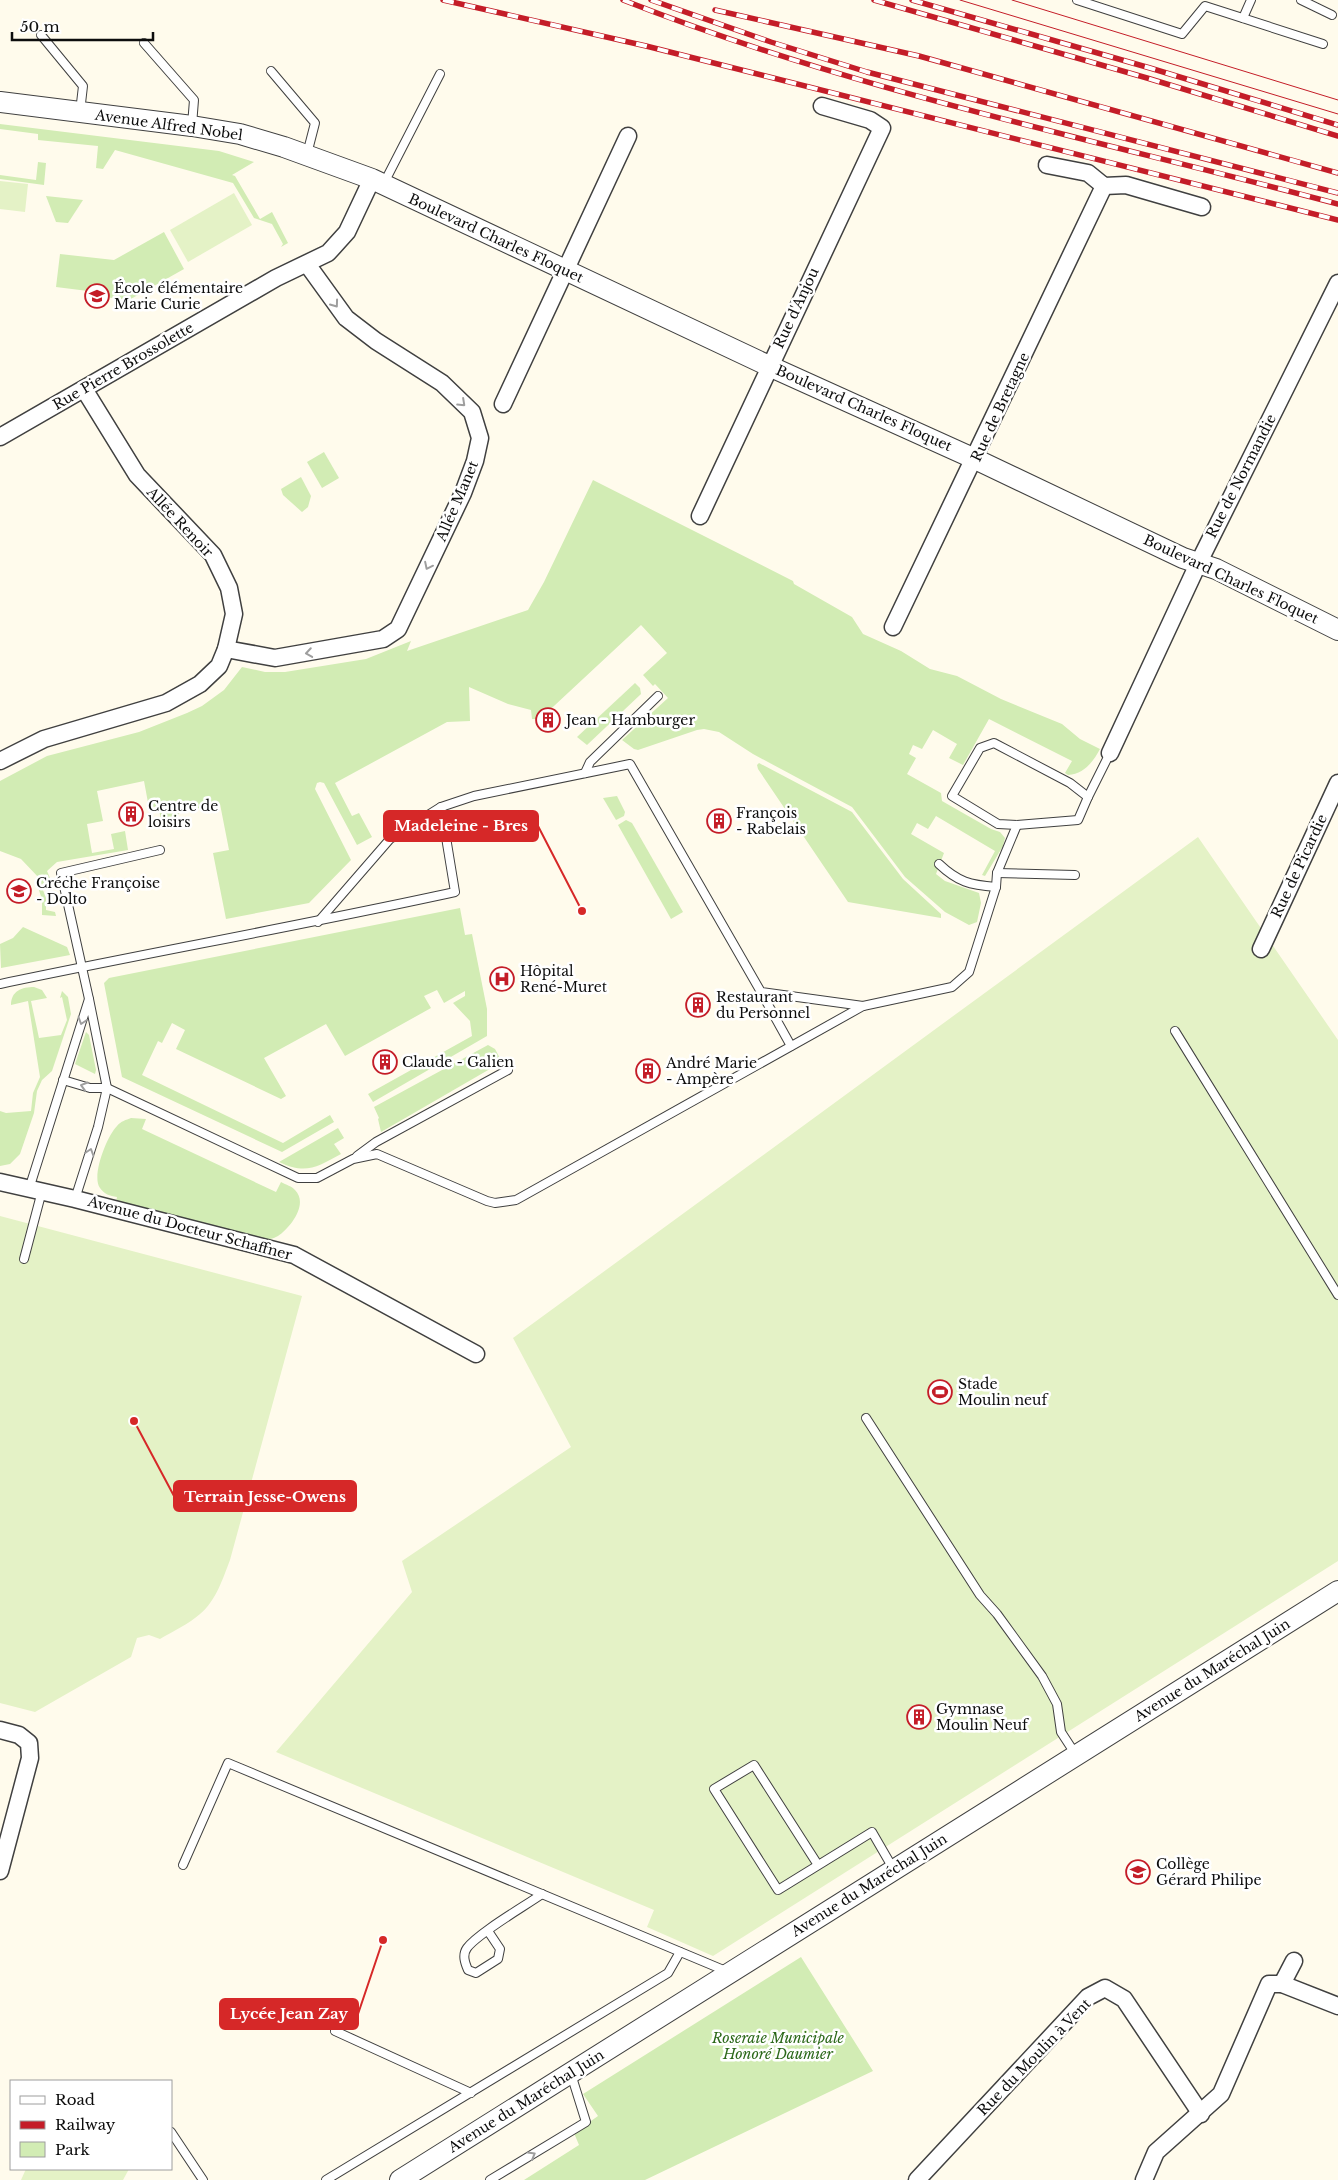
<svg xmlns="http://www.w3.org/2000/svg" width="1338" height="2180" viewBox="0 0 1338 2180" font-family="'Libre Baskerville',serif">
<style>
.green{fill:#d2ecb4}
.pitch{fill:#e4f2c6}
.lines{fill:none;stroke-linecap:round;stroke-linejoin:round}
.service-casing{stroke:#404040;stroke-width:10}
.minor-casing{stroke:#404040;stroke-width:19}
.tertiary-casing{stroke:#404040;stroke-width:22}
.service{stroke:#fff;stroke-width:8}
.minor{stroke:#fff;stroke-width:16}
.tertiary{stroke:#fff;stroke-width:20}
.tram{stroke:#c41d28;stroke-width:1}
.rail-casing{stroke:#c41d28;stroke-width:5.5}
.rail{stroke:#fff;stroke-width:4;stroke-dasharray:11;stroke-linecap:butt}
.oneway{stroke:#9e9e9e}
.labels{text-anchor:middle;stroke-width:5;stroke-linejoin:round;paint-order:stroke}
.street-label{font-size:14px;fill:#0d0d0d;stroke:#fff}
.poi-label{font-size:14px;fill:#0d0d0d;stroke:#fff;text-anchor:start}
.park-label{font-size:14px;font-style:italic;fill:#2b6819;stroke:#fff}
.leader{fill:none;stroke:#d62828;stroke-width:2}
.callout-dot{fill:#d62828;stroke:#fff;stroke-width:2}
.callout{fill:#d62828;stroke:#d62828;stroke-width:2}
.callout-label{font-size:15px;text-anchor:middle;font-weight:bold;fill:#fff}
</style>
<rect width="100%" height="100%" fill="#fffbec"/>
<g class="green">
<path d="M0,124L219,151L254,162L232,175L235,176L260,219L272,212L288,243L281,247L283,244L272,224L254,218L233,183L115,150L103,169L96,168L98,146L38,140V134L0,129Z"/>
<path d="M38,162L46,163L44,185L0,179V175L36,180Z"/>
<path d="M46,196L83,200L68,223L56,222Z"/>
<path d="M164,232L184,269L129,300L104,297V293L56,287L60,254L114,260Z"/>
<path d="M324,452L339,478L322,488L307,462Z"/>
<path d="M301,477L311,496L308,507L302,512L283,495L281,489Z"/>
<path d="M593,480L793,581L794,584L852,617L863,634L901,651L930,669L957,676L1001,699L1062,724L1080,739L1100,749C1093,762 1084,774 1068,775L1065,773L1072,761L989,719L963,765L949,758L957,744L933,730L922,749L913,745L909,754L916,758L907,774L941,793L942,801L991,829L1000,832L1005,838L1003,846L985,876L982,875L995,851L936,816L928,829L917,823L911,834L944,853L936,874L945,881L979,893L981,903L977,922L969,925L945,912L905,877L852,807L753,754L719,732L704,729L697,730L638,750L634,749L622,740L668,698L655,684L653,686L643,675L667,653L641,625L540,719H532L531,710L508,704L469,687L470,721L447,722L335,783L352,816L359,813L372,837L357,845L324,783L320,782L317,783L315,789L351,860L309,903L226,919L213,853L229,850L220,804L181,812L163,828L158,806L149,808L144,781L97,791L103,821L87,824L92,853L114,849L111,834L125,831L128,850L57,862L47,871L50,878L41,885L46,898V910L55,912L56,916L42,915V899L36,882L40,879L21,859L0,851V781L47,756L139,732L187,713L202,706L224,690L242,667L265,672H285L366,659L411,641L407,651L528,610L544,582Z"/>
<path d="M635,683L640,688L641,694L587,745L577,737Z"/>
<path d="M759,763L852,812L903,879L941,914V918L848,902L758,769L757,765Z"/>
<path d="M617,796L625,812L624,816L616,820L603,798Z"/>
<path d="M626,820L632,823L683,912L671,919L618,825Z"/>
<path d="M460,908L465,935L472,934L487,1009V1036L373,1102L368,1094L472,1036L470,1021L453,1003L465,996V991L444,1003L437,990L424,996L431,1008L345,1056L326,1024L264,1058L286,1096L281,1099L176,1049L185,1030L172,1023L162,1043L158,1041L142,1075L283,1143L330,1115L334,1122L282,1152L122,1077L104,983L109,978Z"/>
<path d="M23,927L67,947L70,955L1,968L0,944L13,938Z"/>
<path d="M34,987L42,990L47,998L31,1001L39,1038L61,1035L67,1020L62,997L60,998L62,991L68,997L71,1014L52,1071L42,1080L37,1091L34,1113L20,1154L10,1164L0,1166V1111L6,1113L31,1111L33,1093L40,1077L28,1001L11,1005C11,991 22,987 34,987Z"/>
<path d="M86,1032L89,1035L96,1070L95,1074L75,1064Z"/>
<path d="M488,1045L495,1049L502,1062L381,1132L378,1119L379,1118L374,1107Z"/>
<path d="M131,1118L146,1119L142,1129L276,1192L281,1182C286,1185 292,1186 295,1190C309,1204 290,1228 278,1236C273,1239 266,1240 259,1240L116,1202L117,1197C110,1196 104,1194 100,1188C91,1176 107,1136 117,1126C121,1121 126,1120 131,1118Z"/>
<path d="M338,1128L344,1138L334,1144L341,1154C317,1167 306,1175 279,1162Z"/>
<path d="M801,1957L873,2071L645,2180H524L579,2145L574,2133L598,2116L583,2094Z"/>
</g>
<g class="pitch">
<path d="M0,181L28,184L25,212L0,209Z"/>
<path d="M234,193L252,225L188,262L170,230Z"/>
<path d="M1198,837L1338,1040V1561L713,1956L647,1927L654,1910L276,1752L412,1592L402,1561L571,1447L513,1338Z"/>
<path d="M0,1216L302,1296L230,1560C223,1578 216,1601 200,1614C189,1624 173,1631 160,1639L149,1635L137,1638L131,1657L35,1712L0,1703Z"/>
<path d="M26,2169H129L123,2180H21Z"/>
</g>
<g class="lines">
<g class="service-casing">
<g id="service">
<path d="M1077,0L1182,34L1205,6L1323,44"/>
<path d="M1301,0L1332,15"/>
<path d="M1243,18L1251,0"/>
<path d="M41,35L83,86L80,112"/>
<path d="M144,43L194,100L192,125"/>
<path d="M271,71L315,123L307,154"/>
<path d="M384,183L440,74"/>
<path d="M994,743L1070,783L1088,797L1078,820L1017,825L998,824L952,796L980,748Z"/>
<path d="M585,773L590,762L658,696"/>
<path d="M1088,797L1110,753"/>
<path d="M939,864C958,882 970,885 996,887"/>
<path d="M997,873L1075,875"/>
<path d="M318,922L390,839L441,807L474,796L630,764L761,992L863,1006"/>
<path d="M0,984C152,952 304,925 455,892L441,807"/>
<path d="M761,992L791,1046"/>
<path d="M89,999L61,873L160,850"/>
<path d="M1175,1031L1338,1295"/>
<path d="M63,1080L90,1088H107L298,1178H317L353,1159L377,1154L487,1201L495,1203L516,1200L863,1006L952,987L969,972L996,887L997,873L1017,825"/>
<path d="M357,1156L376,1142L508,1070"/>
<path d="M29,1189L89,999L107,1088L98,1127L75,1199"/>
<path d="M24,1259L42,1191"/>
<path d="M866,1418L980,1595L997,1614L1042,1676L1057,1704L1061,1732L1076,1755"/>
<path d="M183,1865L228,1763L726,1971"/>
<path d="M818,1865L754,1765L714,1789L778,1890L872,1832L894,1870"/>
<path d="M488,1931L500,1949L498,1959L476,1973L468,1970C465,1963 462,1955 467,1948C478,1933 525,1906 542,1894"/>
<path d="M335,2031L471,2093"/>
<path d="M171,2132L203,2180"/>
<path d="M326,2180L668,1973L680,1952"/>
<path d="M490,2180L586,2122L571,2074"/>
</g>
</g>
<g class="minor-casing">
<g id="minor">
<path d="M1047,165L1088,173L1104,186L1126,185L1202,207"/>
<path d="M503,404L628,136"/>
<path d="M0,437L276,278L328,253L347,232L372,179"/>
<path d="M700,516L882,128L870,120L822,106"/>
<path d="M893,627L1104,186"/>
<path d="M226,649L275,658L383,639L398,629L463,493L475,461L480,438L472,412L442,383L376,341L346,318L307,264"/>
<path d="M1110,753L1198,564L1338,283"/>
<path d="M0,761L44,739L166,703L200,684L219,666L226,649L234,614L229,588L213,555L137,475L84,389"/>
<path d="M1261,949L1338,783"/>
<path d="M0,1182L75,1199L294,1255L476,1354"/>
<path d="M0,1730L19,1735L29,1743L30,1758L0,1871"/>
<path d="M1282,1984L1294,1961"/>
<path d="M917,2180L1088,1997L1105,1988L1124,1999L1201,2114"/>
<path d="M1144,2180L1156,2152L1221,2094L1269,1984H1282L1338,2006"/>
</g>
</g>
<g class="tertiary-casing">
<g id="tertiary">
<path d="M0,102L192,126L240,134L284,147L372,179L769,366L975,459L1183,558L1216,569L1338,630"/>
<path d="M400,2180L1338,1591"/>
</g>
</g>
<use href="#service" class="service"/>
<use href="#minor" class="minor"/>
<use href="#tertiary" class="tertiary"/>
<g class="tram">
<path d="M960,0L1338,114"/>
<path d="M1012,0L1338,100"/>
</g>
<g class="rail-casing">
<g id="rail">
<path d="M443,0L646,46L1338,220"/>
<path d="M623,0C854,91 1098,140 1338,204"/>
<path d="M651,0L771,42L867,72L1338,193"/>
<path d="M874,0L1147,78L1338,136"/>
<path d="M912,0L1150,68L1338,125"/>
<path d="M715,10L919,56L1338,173"/>
</g>
</g>
<use href="#rail" class="rail"/>
</g>
<defs><path id="oneway-chevron" d="M-2-3.5L2.5 0L-2 3.5" fill="none" stroke-width="1.6" stroke-linecap="round" stroke-linejoin="round" transform="scale(1.25)"/></defs>
<g class="oneway">
<use href="#oneway-chevron" transform="translate(335 304) rotate(54)"/>
<use href="#oneway-chevron" transform="translate(462 403) rotate(43)"/>
<use href="#oneway-chevron" transform="translate(428 566) rotate(116)"/>
<use href="#oneway-chevron" transform="translate(309 653) rotate(171)"/>
<use href="#oneway-chevron" transform="translate(82 1021) rotate(108)"/>
<use href="#oneway-chevron" transform="translate(84 1086) rotate(-164)"/>
<use href="#oneway-chevron" transform="translate(90 1152) rotate(-72)"/>
<use href="#oneway-chevron" transform="translate(532 2155) rotate(-30)"/>
</g>
<defs>
<g id="school-ring" transform="scale(1.25)"><circle r="9.5" fill="#fff" stroke="#c41d28" stroke-width="1.5"/><path d="M0-5L7-2L0 1L-7-2ZM-4 1L0 2.5L4 1V4Q0 6-4 4Z" fill="#c41d28"/></g>
<g id="building-ring" transform="scale(1.25)"><circle r="9.5" fill="#fff" stroke="#c41d28" stroke-width="1.5"/><path d="M-4-6H4V6H1V3H-1V6H-4ZM-2.5-4.3h1.7v1.8h-1.7ZM.8-4.3h1.7v1.8H.8ZM-2.5-1h1.7V.8h-1.7ZM.8-1h1.7V.8H.8Z" fill="#c41d28"/></g>
<g id="hospital-ring" transform="scale(1.25)"><circle r="9.5" fill="#fff" stroke="#c41d28" stroke-width="1.5"/><path d="M-5-5h3v3.5h4V-5h3V5h-3V1.5h-4V5h-3Z" fill="#c41d28"/></g>
<g id="stadium-ring" transform="scale(1.25)"><circle r="9.5" fill="#fff" stroke="#c41d28" stroke-width="1.5"/><path d="M0-5a6.5 5 0 1 0 0 10a6.5 5 0 1 0 0-10ZM-3.5-1.8h7v3.6h-7Z" fill="#c41d28"/></g>
</defs>
<g fill-rule="evenodd">
<use href="#school-ring" x="97" y="296"/>
<use href="#building-ring" x="548" y="720"/>
<use href="#building-ring" x="131" y="814"/>
<use href="#building-ring" x="719" y="821"/>
<use href="#school-ring" x="19" y="891"/>
<use href="#hospital-ring" x="502" y="979"/>
<use href="#building-ring" x="698" y="1005"/>
<use href="#building-ring" x="385" y="1062"/>
<use href="#building-ring" x="648" y="1071"/>
<use href="#stadium-ring" x="940" y="1392"/>
<use href="#building-ring" x="919" y="1717"/>
<use href="#school-ring" x="1138" y="1872"/>
</g>
<g class="labels">
<g class="street-label">
<text transform="translate(169 125) rotate(8)" y="5">Avenue Alfred Nobel</text>
<text transform="translate(496 238) rotate(25)" y="5">Boulevard Charles Floquet</text>
<text transform="translate(796 308) rotate(-65)" y="5">Rue d'Anjou</text>
<text transform="translate(123 366) rotate(-30)" y="5">Rue Pierre Brossolette</text>
<text transform="translate(1000 407) rotate(-65)" y="5">Rue de Bretagne</text>
<text transform="translate(864 408) rotate(24)" y="5">Boulevard Charles Floquet</text>
<text transform="translate(1241 476) rotate(-63)" y="5">Rue de Normandie</text>
<text transform="translate(457 501) rotate(-67)" y="5">Allée Manet</text>
<text transform="translate(180 522) rotate(47)" y="5">Allée Renoir</text>
<text transform="translate(1231 579) rotate(25)" y="5">Boulevard Charles Floquet</text>
<text transform="translate(1299 866) rotate(-65)" y="5">Rue de Picardie</text>
<text transform="translate(190 1228) rotate(15)" y="5">Avenue du Docteur Schaffner</text>
<text transform="translate(1212 1670) rotate(-32)" y="5">Avenue du Maréchal Juin</text>
<text transform="translate(869 1885) rotate(-32)" y="5">Avenue du Maréchal Juin</text>
<text transform="translate(1034 2057) rotate(-46)" y="5">Rue du Moulin à Vent</text>
<text transform="translate(526 2101) rotate(-32)" y="5">Avenue du Maréchal Juin</text>
</g>
<g class="poi-label">
<text x="114" y="293">École élémentaire<tspan x="114" dy="16">Marie Curie</tspan></text>
<text x="566" y="725">Jean - Hamburger</text>
<text x="148" y="811">Centre de<tspan x="148" dy="16">loisirs</tspan></text>
<text x="736" y="818">François<tspan x="736" dy="16">- Rabelais</tspan></text>
<text x="36" y="888">Créche Françoise<tspan x="36" dy="16">- Dolto</tspan></text>
<text x="520" y="976">Hôpital<tspan x="520" dy="16">René-Muret</tspan></text>
<text x="716" y="1002">Restaurant<tspan x="716" dy="16">du Personnel</tspan></text>
<text x="402" y="1067">Claude - Galien</text>
<text x="666" y="1068">André Marie<tspan x="666" dy="16">- Ampère</tspan></text>
<text x="958" y="1389">Stade<tspan x="958" dy="16">Moulin neuf</tspan></text>
<text x="936" y="1714">Gymnase<tspan x="936" dy="16">Moulin Neuf</tspan></text>
<text x="1156" y="1869">Collège<tspan x="1156" dy="16">Gérard Philipe</tspan></text>
</g>
<g class="park-label">
<text x="778" y="2043">Roseraie Municipale<tspan x="778" dy="16">Honoré Daumier</tspan></text>
</g>
</g>
<path class="leader" d="M582 911L538 826M134 1421L174 1496M383 1940L358 2014"/>
<g class="callout-dot">
<circle cx="582" cy="911" r="5"/>
<circle cx="134" cy="1421" r="5"/>
<circle cx="383" cy="1940" r="5"/>
</g>
<g class="callout">
<rect x="384" y="811" width="154" height="30" rx="5"/>
<rect x="174" y="1481" width="182" height="30" rx="5"/>
<rect x="220" y="1999" width="138" height="30" rx="5"/>
</g>
<g class="callout-label">
<text x="461" y="831">Madeleine - Bres</text>
<text x="265" y="1502">Terrain Jesse-Owens</text>
<text x="289" y="2019">Lycée Jean Zay</text>
</g>
<rect x="10" y="2080" width="162" height="90" fill="#ffffff" stroke="#9e9e9e"/>
<rect x="20" y="2096" width="25" height="8" fill="#ffffff" stroke="#9e9e9e"/>
<text x="55" y="2105" font-size="15" fill="#0d0d0d">Road</text>
<rect x="20" y="2121" width="25" height="8" fill="#c41d28" stroke="#9e9e9e"/>
<text x="55" y="2130" font-size="15" fill="#0d0d0d">Railway</text>
<rect x="20" y="2142" width="25" height="15" fill="#d2ecb4" stroke="#9e9e9e"/>
<text x="55" y="2155" font-size="15" fill="#0d0d0d">Park</text>
<path d="M12 32v8h141v-8" fill="none" stroke="#0d0d0d" stroke-width="2.5"/>
<text x="20" y="32" font-size="15" fill="#0d0d0d" stroke="#ffffff" stroke-width="4" paint-order="stroke">50 m</text>
</svg>
